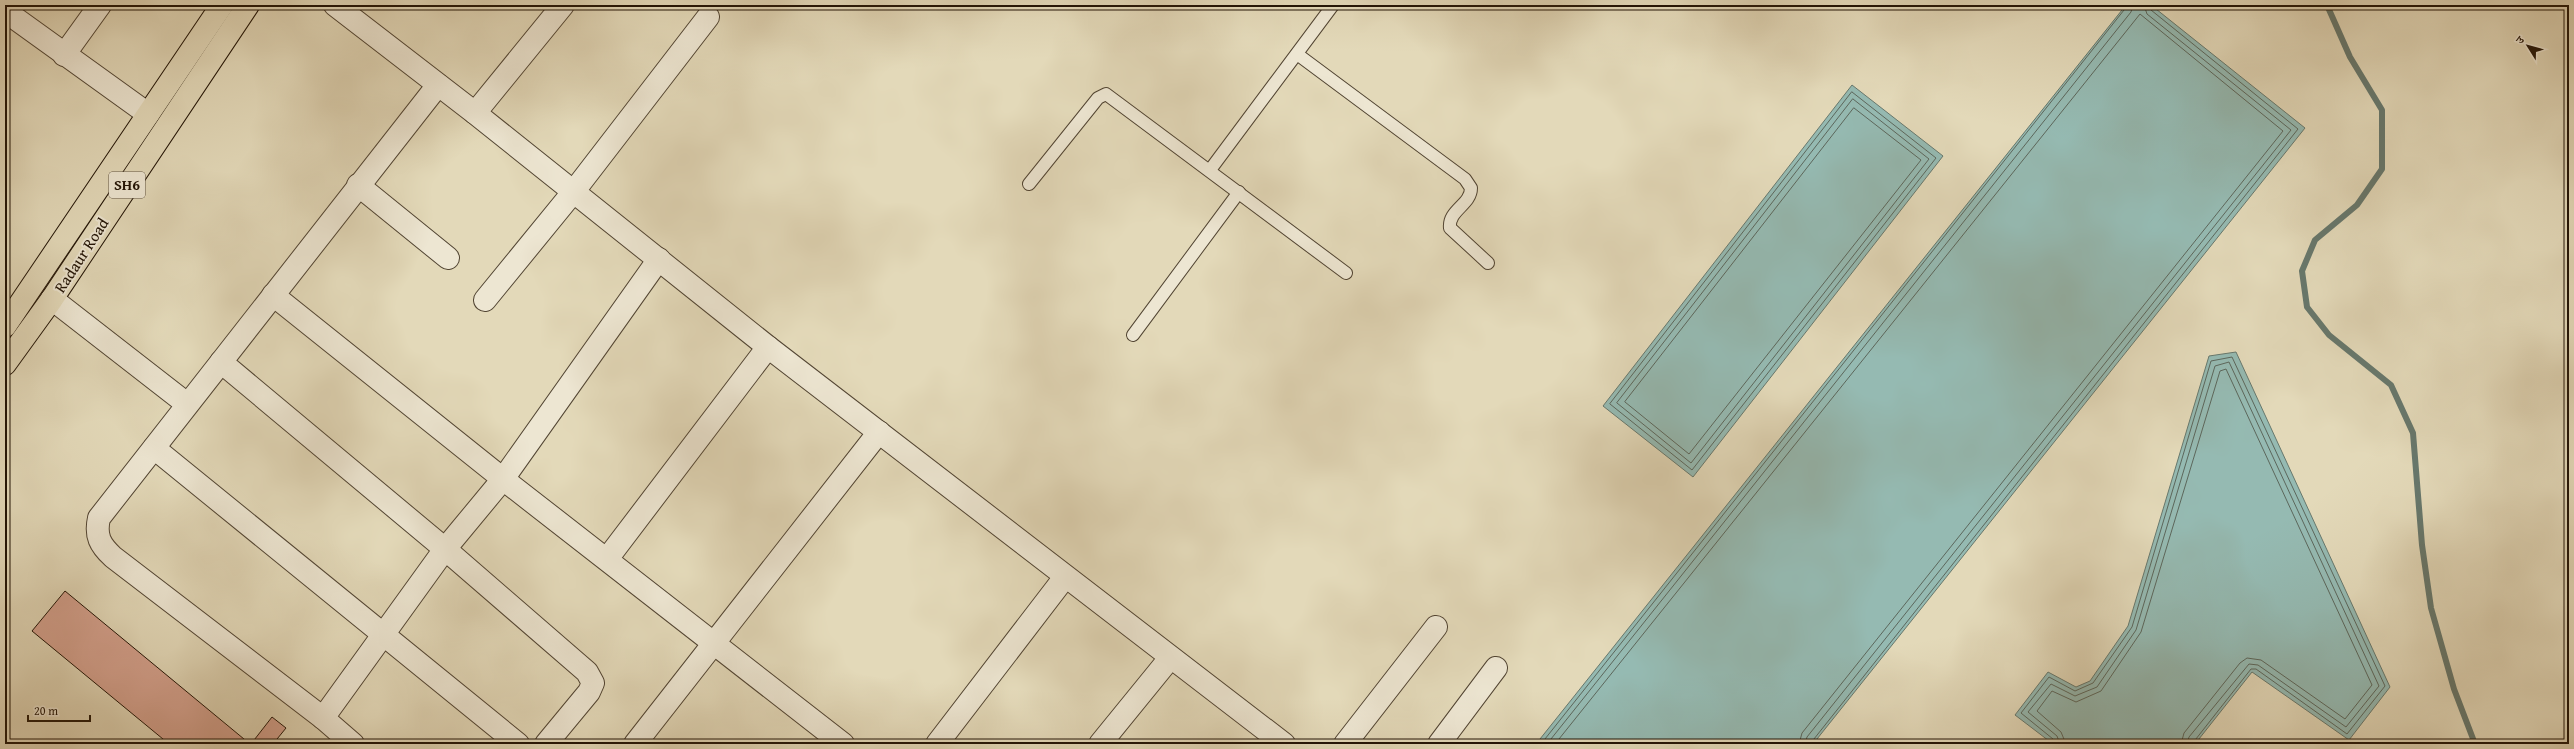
<svg xmlns="http://www.w3.org/2000/svg" width="2574" height="749" viewBox="0 0 2574 749" font-family="'Gentium Book Plus','Noto Serif Devanagari',serif">
<style>
.water{fill:#95bab2;stroke:#67786d}
.lines{fill:none;stroke-linecap:round;stroke-linejoin:round}
.shore{stroke:#5c675c;stroke-width:1}
.stream{stroke:#67786d;stroke-width:6}
.building{fill:#d5a28f;stroke:#221406}
.service-casing{stroke:#524533;stroke-width:14}
.minor-casing{stroke:#524533;stroke-width:24}
.primary-casing{stroke:#221406;stroke-width:24}
.service{stroke:#ede6d2;stroke-width:12}
.minor{stroke:#ede6d2;stroke-width:22}
.primary{stroke:#e3d9b9;stroke-width:22}
.labels{text-anchor:middle;stroke-width:4;stroke-linejoin:round;paint-order:stroke}
.shield{fill:#ede6d2;stroke:#5f5343;stroke-width:1}
.shield-label{font-size:15px;font-weight:bold;fill:#221406}
.street-label{font-size:16px;fill:#221406;stroke:#ede6d2}
</style>
<rect width="100%" height="100%" fill="#e3d9b9"/>
<filter id="stains"><feTurbulence type="fractalNoise" baseFrequency=".005" numOctaves="4"/><feColorMatrix values="0 0 0 0 .2 0 0 0 0 .09 0 0 0 0 .02 0 0 0 .5 -.17"/></filter>
<radialGradient id="worn" r=".72"><stop offset=".6" stop-color="#630" stop-opacity="0"/><stop offset="1" stop-color="#630" stop-opacity=".3"/></radialGradient>
<g class="water">
<path d="M2126,5H2151L2305,128L1813,744H1536Z"/>
<path d="M1852,85L1943,156L1693,477L1603,406Z"/>
<path d="M2236,352L2390,687L2349,740L2252,672L2195,744H2053L2015,715L2048,672L2076,687L2090,681L2128,626L2209,356Z"/>
</g>
<g class="lines">
<g class="shore">
<path d="M1852,92L1936,158L1692,470L1610,404Z"/>
<path d="M1853,99L1929,159L1691,463L1617,403Z"/>
<path d="M1854,108L1921,160L1689,454L1625,402Z"/>
<path d="M1541,744L2128,5"/>
<path d="M1547,744L2131,12L2133,5"/>
<path d="M1555,744L2140,14L2283,131L1802,733L1799,744"/>
<path d="M1805,744L1807,737L2291,130L2147,14L2144,5"/>
<path d="M1810,744L2298,129L2151,10L2149,5"/>
<path d="M2055,744L2053,739L2021,713L2049,677L2075,691L2093,683L2132,627L2211,361L2232,357L2385,686L2347,734L2256,669H2251L2192,744"/>
<path d="M2060,744L2057,736L2028,712L2051,684L2075,696L2097,687L2136,630L2215,366L2229,362L2379,686L2346,727L2258,665L2249,664L2189,737L2187,744"/>
<path d="M2066,744L2061,732L2037,711L2052,691L2076,702L2101,691L2141,632L2220,371L2226,369L2372,685L2345,719L2261,660L2247,658L2240,663L2184,733L2181,744"/>
</g>
<path class="stream" d="M2327,5L2350,57L2382,110V169L2357,205L2315,240L2302,271L2307,307L2329,335L2391,385L2413,433L2422,545L2431,608L2454,689L2475,744"/>
</g>
<g class="building">
<path d="M65,591L250,744H169L32,631Z"/>
<path d="M272,717L286,728L273,744H251Z"/>
</g>
<g class="lines">
<g class="service-casing">
<g id="service">
<path d="M1297,54L1465,179L1471,188C1471,205 1448,210 1450,228L1488,263"/>
<path d="M1210,170L1333,5"/>
<path d="M1029,184L1098,98L1106,94L1346,273"/>
<path d="M1133,335L1239,192"/>
</g>
</g>
<g class="minor-casing">
<g id="minor">
<path d="M335,5L475,113L768,347L1284,744"/>
<path d="M5,11L148,114"/>
<path d="M64,55L100,5"/>
<path d="M475,113L563,5"/>
<path d="M358,185L448,258"/>
<path d="M273,295L503,479L843,744"/>
<path d="M52,299L187,404"/>
<path d="M485,300L574,191L708,17"/>
<path d="M221,362L445,549L587,672L593,683L589,692L546,744"/>
<path d="M154,448L518,744"/>
<path d="M607,559L768,347"/>
<path d="M323,718L445,549L503,479L659,259"/>
<path d="M353,744L323,718L113,557C100,545 95,536 99,518L438,85"/>
<path d="M635,744L879,432"/>
<path d="M937,744L1065,577"/>
<path d="M1100,744L1170,658"/>
<path d="M1345,744L1436,627"/>
<path d="M1439,744L1496,668"/>
</g>
</g>
<g class="primary-casing">
<g id="primary">
<path d="M5,326L222,5"/>
<path d="M5,364L52,299L248,5"/>
</g>
</g>
<use href="#service" class="service"/>
<use href="#minor" class="minor"/>
<use href="#primary" class="primary"/>
</g>
<g class="labels">
<rect class="shield" x="109" y="172" width="36" height="26" rx="3"/>
<g class="shield-label">
<text x="127" y="190">SH6</text>
</g>
<g class="street-label">
<text transform="translate(81 255) rotate(-57)" y="6">Radaur Road</text>
</g>
</g>
<rect width="2574" height="749" fill="none" stroke="#e3d9b9" stroke-width="20"/>
<rect x="6" y="6" width="2562" height="737" fill="none" stroke="#221406" stroke-width="2"/>
<rect x="10" y="10" width="2554" height="729" fill="none" stroke="#221406"/>
<g transform="translate(2528 46) rotate(307)" stroke="#ede6d2" stroke-width="3" paint-order="stroke">
<path d="M0-3L7 15L0 10L-7 15Z" fill="#221406"/>
<text y="-6" font-size="11" font-weight="bold" text-anchor="middle" fill="#221406">उ</text>
</g>
<path d="M28 715v6h62v-6" fill="none" stroke="#221406" stroke-width="2"/>
<text x="34" y="715" font-size="12" fill="#221406" stroke="#ede6d2" stroke-width="3" paint-order="stroke">20 m</text>
<rect width="100%" height="100%" filter="url(#stains)"/>
<rect width="100%" height="100%" fill="url(#worn)"/>
</svg>
